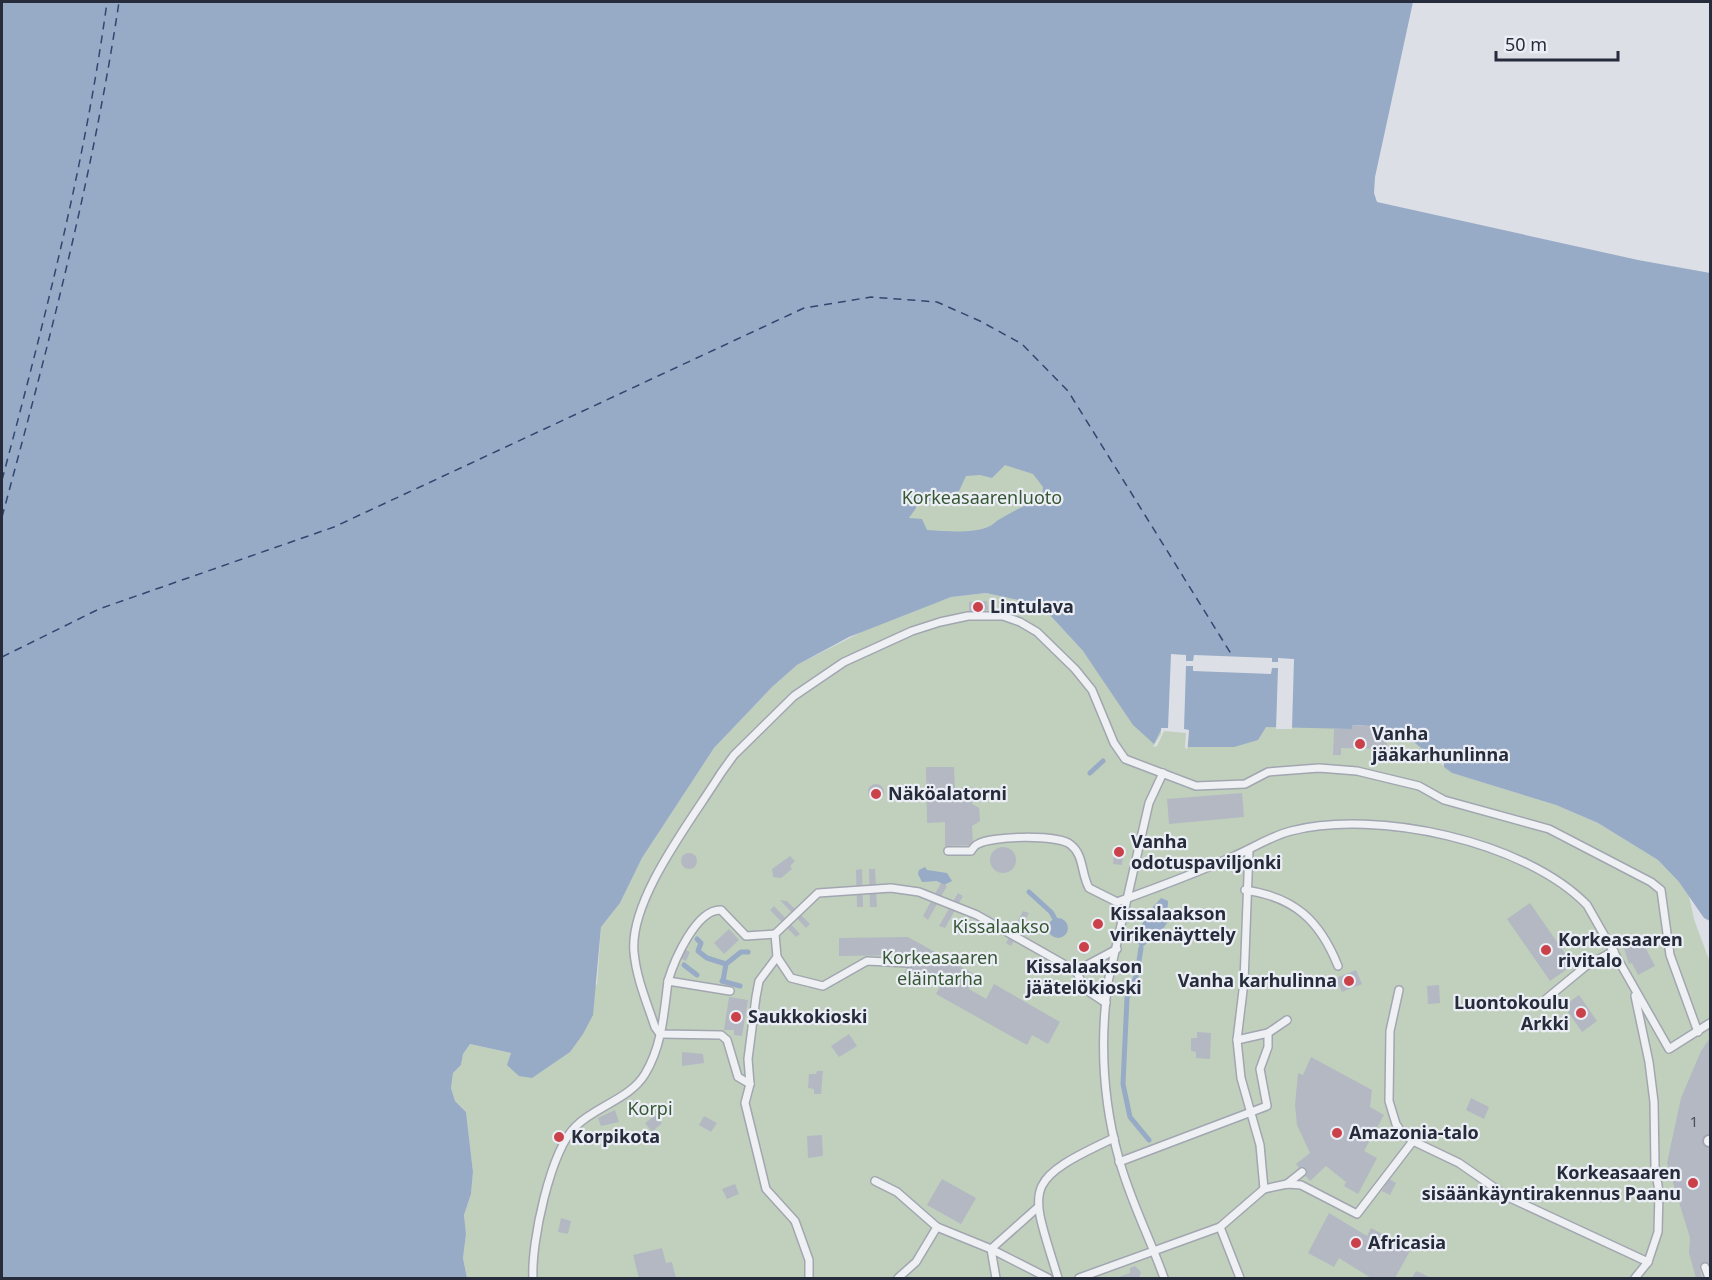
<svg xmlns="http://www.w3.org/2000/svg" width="1712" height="1280" viewBox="0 0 1712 1280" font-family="'Noto Sans',sans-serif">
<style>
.green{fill:#c0d0bd}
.water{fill:#97aac6;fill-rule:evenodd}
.pier{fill:#dcdfe6}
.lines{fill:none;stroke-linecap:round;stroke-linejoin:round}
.stream{stroke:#97aac6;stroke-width:5}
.ferry{stroke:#31476f;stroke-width:1.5;stroke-dasharray:8 6;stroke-linecap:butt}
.building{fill:#b3b8c3}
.service-casing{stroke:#a2a6b0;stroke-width:10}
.pedestrian-casing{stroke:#a2a6b0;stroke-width:14}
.service{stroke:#eff0f4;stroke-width:7}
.pedestrian{stroke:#eff0f4;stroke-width:10}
.poi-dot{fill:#cb414a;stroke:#ebeef4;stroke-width:2}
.labels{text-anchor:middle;stroke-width:4.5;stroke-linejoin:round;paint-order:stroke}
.number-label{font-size:15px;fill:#494f5e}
.park-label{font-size:18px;fill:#375734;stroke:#ebeef4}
.poi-label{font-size:18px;font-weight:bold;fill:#262c3c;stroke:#ebeef4;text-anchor:start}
</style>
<rect width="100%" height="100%" fill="#dcdfe6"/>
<g class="green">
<path d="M919,450L1086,476L907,573L889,463Z"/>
<path d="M986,593L1031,603L1048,613L1083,651L1109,686L1161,728L1370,726L1411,738L1452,773L1556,805L1598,823L1658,860L1679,882L1689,896L1694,919L1709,960L1710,1278H467L463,1258L466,1234L464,1215L471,1194L473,1172L466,1112L455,1101L451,1088L453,1073L461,1065L463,1054L470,1044L511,1053L508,1065L597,984L601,927L620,903L642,858L714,748L772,687L797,665L881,622L951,597Z"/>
</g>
<g class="water">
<path d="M2,2H1413L1375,177L1374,193L1377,202L1638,260L1710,273V921L1704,918L1679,882L1658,860L1598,823L1556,805L1452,773L1444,767L1443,756L1436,753L1429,755C1407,735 1400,731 1370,730V726L1353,725L1352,729L1266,727L1258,740L1234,747H1188L1189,730L1162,728L1154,744L1133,725L1083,651L1048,613L1031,603L986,593L951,597L849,637L797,665L772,687L714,748L642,858L620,903L601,927L593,1015L583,1034L570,1052L532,1078L519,1076L507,1065L511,1053L470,1044L463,1054L461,1065L453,1073L451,1088L455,1101L466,1112L473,1172L471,1194L464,1215L466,1234L463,1258L467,1278H2ZM1005,465L1033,474L1043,487L1042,498C1027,504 1013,511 1000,519C996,521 993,525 988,527C970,534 946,531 927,530L922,519L909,518L916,508L914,501H933L959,491L966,476L980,475L992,478Z"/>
<path d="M925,867L927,870L947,873L952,881L944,885L937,881L922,882L918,874L919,870Z"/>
<path d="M1161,898L1168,901L1167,923L1161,932L1141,948L1138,943L1144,917Z"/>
<circle cx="1058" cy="928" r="10"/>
</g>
<path class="pier" d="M1171,654L1186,655V661H1193L1194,655L1272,658V662H1278V658L1294,659L1292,729H1276L1278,668H1272L1271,674L1193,671V666H1186L1184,729L1189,730L1187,750L1185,747L1186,733L1164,731L1157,746L1153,747L1161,734V728H1168Z"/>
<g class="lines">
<g class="stream">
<path d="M1090,773L1103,761"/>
<path d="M1029,892L1051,912L1055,919"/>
<path d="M697,939L701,943L698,951L707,958L726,964"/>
<path d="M1141,948L1137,974L1127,998L1123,1084L1130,1117L1149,1140"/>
<path d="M684,965L697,975"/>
<path d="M722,981L740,986"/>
<path d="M723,981L726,964L741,952H748"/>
</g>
<g class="ferry">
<path d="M2,480C44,322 85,164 107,2"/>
<path d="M2,517C48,347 93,176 119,2"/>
<path d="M2,657L99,609L334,527L804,308L871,297L937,302L980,321L1022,344L1068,391L1233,657"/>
</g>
</g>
<g class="building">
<path d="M987,601L988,610L969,612V602Z"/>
<path d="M1352,725L1370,726V730L1387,731V757L1380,758V749L1341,748V755H1333L1334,729H1352Z"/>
<path d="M926,767H954L955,791H963V787H971L972,804L979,808L980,821L972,826L973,845L945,846V822L927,823Z"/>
<circle cx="876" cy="792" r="8"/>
<path d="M1242,793L1244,817L1169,824L1167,799Z"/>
<path d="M1115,845L1124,846L1122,865L1113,864Z"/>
<circle cx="1003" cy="860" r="13"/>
<circle cx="689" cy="861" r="8"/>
<path d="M790,856L795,861L790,866L792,869L781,878L773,877L772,869Z"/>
<path d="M862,869L863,907H857L856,870Z"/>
<path d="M869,869H875L877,907H870Z"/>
<path d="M941,883L947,886L928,920L923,916Z"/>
<path d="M958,893L963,896L945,928L939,926Z"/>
<path d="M780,900L787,901L810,924L806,928Z"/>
<path d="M1530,903L1573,965L1550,981L1507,919Z"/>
<path d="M774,906L800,934L796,937L770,910Z"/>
<path d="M1023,911L1029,913L1011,946L1006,943Z"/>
<path d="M1093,921L1105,922L1104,928L1092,927Z"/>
<path d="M729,929L739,940L724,954L714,943Z"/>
<path d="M908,937L976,975L969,989L986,999L994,984L1060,1022L1048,1044L1032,1035L1027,1045L936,994L941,985L918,972L914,979L904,973L911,959L903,955L839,956V938Z"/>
<path d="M1641,939L1655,966L1638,975L1632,963L1629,964L1624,948Z"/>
<path d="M1083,942L1089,945L1084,955L1078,952Z"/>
<path d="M684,949L690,952L686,961L680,958Z"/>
<path d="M1356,970L1362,984L1342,992L1336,978Z"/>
<path d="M1439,985L1440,1003L1428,1004L1427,986Z"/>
<path d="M1579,995L1597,1021L1582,1032L1564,1006Z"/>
<path d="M729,997L748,1000L742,1036L734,1035V1030H724Z"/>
<path d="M1197,1032L1211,1033L1210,1059L1196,1058V1052L1191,1051V1038H1197Z"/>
<path d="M849,1034L857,1046L839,1057L831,1046Z"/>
<path d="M1710,1038V1265L1700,1269L1702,1278H1696L1689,1253L1690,1238L1667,1163L1681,1098L1701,1051Z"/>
<path d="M682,1052L703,1054L704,1063L682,1066Z"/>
<path d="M1311,1057L1372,1090L1370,1107L1384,1115L1364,1151L1377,1158L1358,1194L1344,1186L1346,1182L1326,1166L1310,1181L1296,1164L1310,1153L1297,1125L1295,1105L1298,1073L1303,1075Z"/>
<path d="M817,1071H823L821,1094H814V1089L808,1088L809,1074H816Z"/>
<path d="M1471,1098L1489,1107L1484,1119L1466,1110Z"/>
<path d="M615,1110L619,1122L601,1126L598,1118Z"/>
<path d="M655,1115L662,1123L652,1132L645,1123Z"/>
<path d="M704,1116L717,1123L711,1132L699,1125Z"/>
<circle cx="559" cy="1138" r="5.5"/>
<path d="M822,1135L823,1156L808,1158L807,1136Z"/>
<path d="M942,1179L976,1198L961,1224L927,1205Z"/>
<path d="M1389,1179L1396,1183L1390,1195L1382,1191Z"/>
<path d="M735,1184L739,1194L727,1199L722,1189Z"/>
<path d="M1329,1213L1367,1236L1371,1228L1411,1249L1395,1278H1371L1339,1258L1334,1267L1308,1253Z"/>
<path d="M561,1218L571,1221L568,1234L558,1232Z"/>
<path d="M662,1248L666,1263L672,1262L676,1278H639L633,1255Z"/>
<path d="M1135,1266L1141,1272L1139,1278H1116L1130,1273V1268Z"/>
<path d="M1416,1271L1421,1273L1431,1278H1412Z"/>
</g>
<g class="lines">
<g class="service-casing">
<g id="service">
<path d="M1163,773L1149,803L1108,982C1100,1040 1103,1102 1119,1159C1130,1200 1150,1238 1164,1278"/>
<path d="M1249,850L1244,982L1237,1040L1241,1078L1260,1145L1264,1189"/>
<path d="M948,851H971C973,848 975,845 978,844C991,836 1059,834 1071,845C1084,855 1081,874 1089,888L1117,902C1156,888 1194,874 1232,857C1251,849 1271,836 1291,831C1376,809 1525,841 1587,905L1669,1049L1710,1023"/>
<path d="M1245,890C1295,897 1320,921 1338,966"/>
<path d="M777,957L791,978L823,986L867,961L909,963"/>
<path d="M1076,971L1117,949"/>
<path d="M668,981C674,961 696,909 721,910L746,936L775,934"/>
<path d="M1399,990L1390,1031L1389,1101L1396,1124L1402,1133L1413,1141L1459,1163L1508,1197L1648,1262"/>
<path d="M1546,999L1586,966L1614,951"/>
<path d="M1237,1040L1268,1033L1287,1020"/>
<path d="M750,1084L738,1077L727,1040L721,1035L660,1034L655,1027C647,1003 636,977 634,952C629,899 693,818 721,773L734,755L794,696L844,662L912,631L940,622L968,616H1003L1020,622L1037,632L1075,669L1092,690L1114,743L1125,759L1196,786L1245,784L1268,772L1319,768L1357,771L1419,786L1444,800L1549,829L1651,882L1661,890L1670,955L1698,1032"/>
<path d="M1119,1162L1267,1106L1260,1069L1268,1047V1033"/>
<path d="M875,1181L897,1192L937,1227"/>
<path d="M1287,1184L1302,1172"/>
<path d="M1220,1227L1240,1278"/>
<path d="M1705,1267L1709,1278"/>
<path d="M533,1278C531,1243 550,1151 576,1126C596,1106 630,1099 645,1074C662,1046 664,1013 668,981L730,991"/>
<path d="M809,1278V1260L795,1221L766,1189L745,1103L750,1084L748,1059L756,997L759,981L777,957L775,934L818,893L891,888L919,892L977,915L1076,971L1085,989L1106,1003"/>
<path d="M898,1278L916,1262L937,1227L991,1249L1037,1208"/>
<path d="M996,1278L991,1249L1048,1278"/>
<path d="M1058,1278C1030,1186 1020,1182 1114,1138"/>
<path d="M1079,1278L1220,1227L1264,1189L1287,1184L1301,1185L1357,1214L1413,1141"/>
<path d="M1635,1278L1648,1262L1658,1232L1659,1192L1655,1166L1654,1102L1649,1062L1635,996"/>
</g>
</g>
<g class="pedestrian-casing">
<path id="pedestrian" d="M1709,1141H1710"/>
</g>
<use href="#service" class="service"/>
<use href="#pedestrian" class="pedestrian"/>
</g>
<g class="poi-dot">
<circle cx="978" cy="607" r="6"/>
<circle cx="1360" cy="744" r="6"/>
<circle cx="876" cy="794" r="6"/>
<circle cx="1119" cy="852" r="6"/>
<circle cx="1098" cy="924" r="6"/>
<circle cx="1084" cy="947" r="6"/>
<circle cx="1546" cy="950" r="6"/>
<circle cx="1349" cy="981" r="6"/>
<circle cx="1581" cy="1013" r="6"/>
<circle cx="736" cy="1017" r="6"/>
<circle cx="1337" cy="1133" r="6"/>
<circle cx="559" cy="1137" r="6"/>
<circle cx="1693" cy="1183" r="6"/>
<circle cx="1356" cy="1243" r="6"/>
</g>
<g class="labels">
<g class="number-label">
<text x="1694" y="1127">1</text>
</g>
<g class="park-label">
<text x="982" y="504">Korkeasaarenluoto</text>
<text x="1001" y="933">Kissalaakso</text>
<text x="940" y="964">Korkeasaaren<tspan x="940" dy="21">eläintarha</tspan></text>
<text x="650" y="1115">Korpi</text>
</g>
<g class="poi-label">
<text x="990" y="613">Lintulava</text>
<text x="1372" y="740">Vanha<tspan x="1372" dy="21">jääkarhunlinna</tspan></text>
<text x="888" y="800">Näköalatorni</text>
<text x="1131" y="848">Vanha<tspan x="1131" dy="21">odotuspaviljonki</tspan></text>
<text x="1110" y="920">Kissalaakson<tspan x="1110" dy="21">virikenäyttely</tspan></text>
<text x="1558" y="946">Korkeasaaren<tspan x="1558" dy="21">rivitalo</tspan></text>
<text x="1084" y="973" text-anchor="middle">Kissalaakson<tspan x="1084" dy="21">jäätelökioski</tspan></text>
<text x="1337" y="987" text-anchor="end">Vanha karhulinna</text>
<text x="1569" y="1009" text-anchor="end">Luontokoulu<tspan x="1569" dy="21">Arkki</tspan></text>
<text x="748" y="1023">Saukkokioski</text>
<text x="1349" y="1139">Amazonia-talo</text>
<text x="571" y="1143">Korpikota</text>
<text x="1681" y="1179" text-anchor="end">Korkeasaaren<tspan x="1681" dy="21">sisäänkäyntirakennus Paanu</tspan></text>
<text x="1368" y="1249">Africasia</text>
</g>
</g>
<rect width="1712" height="1280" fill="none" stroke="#262c3c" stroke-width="6"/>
<path d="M1496 51v9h122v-9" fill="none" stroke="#262c3c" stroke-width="3"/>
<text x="1505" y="51" font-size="18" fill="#262c3c" stroke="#ebeef4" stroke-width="4.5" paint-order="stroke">50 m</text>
</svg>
